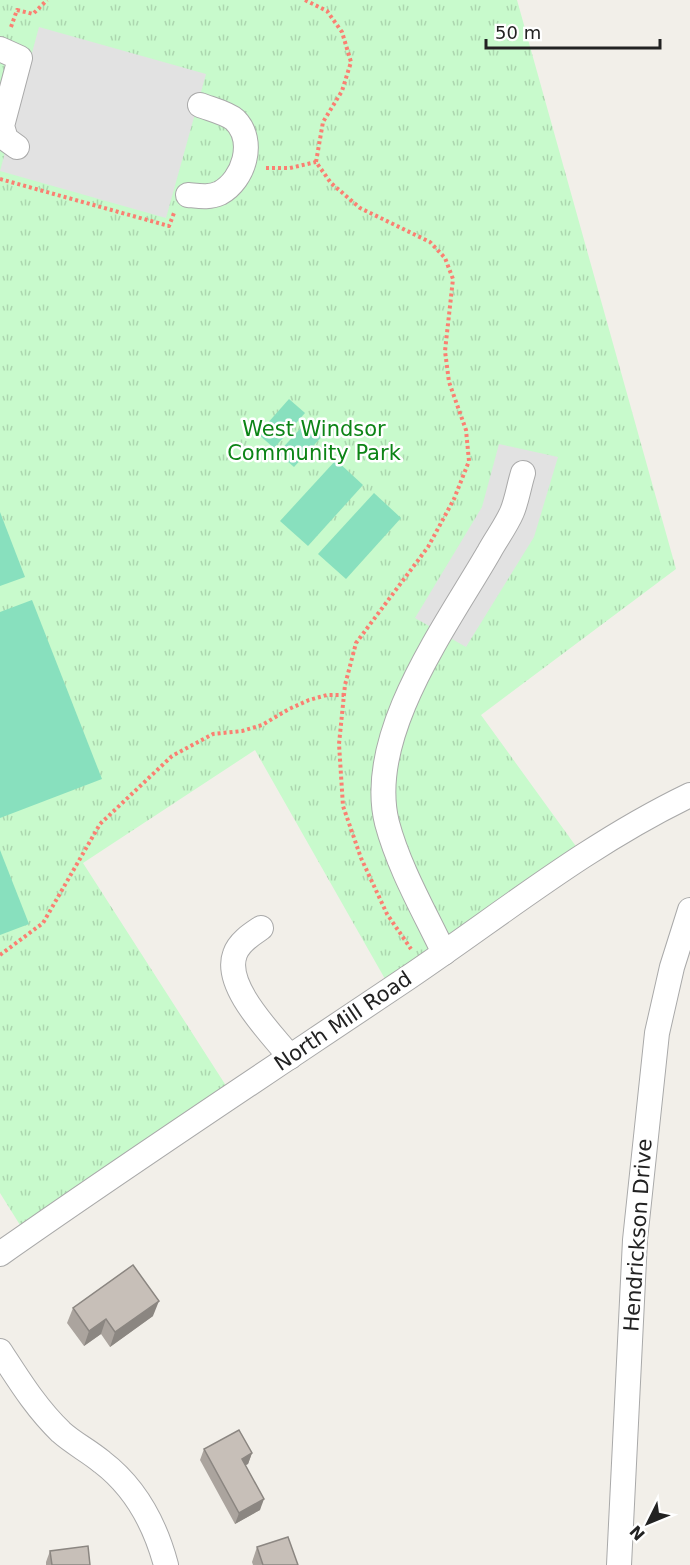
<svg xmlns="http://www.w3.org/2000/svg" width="690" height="1565" viewBox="0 0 690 1565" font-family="'DejaVu Sans',sans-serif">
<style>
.park{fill:url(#park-tufts)}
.pitch{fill:#88e0be}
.parking{fill:#e2e2e2}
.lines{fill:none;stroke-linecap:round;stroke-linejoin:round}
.minor-casing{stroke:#a9a9a9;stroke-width:26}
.path{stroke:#fa8072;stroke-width:4;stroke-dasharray:3 3;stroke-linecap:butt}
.minor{stroke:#fff;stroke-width:24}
.wall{fill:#aba49e}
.shaded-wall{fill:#8b8681}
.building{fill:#c7bfb8;stroke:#8b8681;stroke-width:1.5}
.labels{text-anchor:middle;stroke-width:5;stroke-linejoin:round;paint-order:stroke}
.park-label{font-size:21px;fill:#0c8416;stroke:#fff}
.street-label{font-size:21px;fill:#222;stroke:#fff}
</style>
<defs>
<pattern id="park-tufts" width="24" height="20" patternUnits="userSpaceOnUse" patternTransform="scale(1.5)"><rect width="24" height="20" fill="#c8facc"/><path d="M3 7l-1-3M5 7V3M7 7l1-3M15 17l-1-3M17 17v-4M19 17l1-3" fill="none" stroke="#acd6af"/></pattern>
</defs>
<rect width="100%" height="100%" fill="#f2efe9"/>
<path class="park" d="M0,0H517L676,569L481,715L583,856L389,986L255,750L83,863L232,1095L30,1241L0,1193Z"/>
<g class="pitch">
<path d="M289,399L305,413L274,448L258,434Z"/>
<path d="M310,418L326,432L294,467L278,453Z"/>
<path d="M336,460L363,485L308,546L280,521Z"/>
<path d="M374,493L401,518L346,579L318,554Z"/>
<path d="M0,512L25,577L0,586Z"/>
<path d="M32,600L102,779L0,818V612Z"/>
<path d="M0,850L29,924L0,935Z"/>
</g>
<g class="parking">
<path d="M39,27L206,74L166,218L0,171Z"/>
<path d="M499,444L558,457L534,537L466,647L415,618L482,507Z"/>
</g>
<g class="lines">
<g class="minor-casing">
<g id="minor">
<path d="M0,49L20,58L2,126L6,139L17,147"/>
<path d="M188,195C199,196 209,198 220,193C244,180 256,141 235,120C227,113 210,109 200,105"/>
<path d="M261,928C252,934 239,942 235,954C223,986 271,1033 290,1057"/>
<path d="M444,953C424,911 399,868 387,823C365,735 447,625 489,552C496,539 506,526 512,512C517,500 519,486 523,473"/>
<path d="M0,1254C135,1159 272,1069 409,977C502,914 588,844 690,795"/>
<path d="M0,1351C19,1380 36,1408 61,1432C73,1443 89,1451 102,1462C136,1488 155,1524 166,1565"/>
<path d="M619,1565L635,1240L657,1033L672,967L690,910"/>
</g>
</g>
<g class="path">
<path d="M305,0L327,11L342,32L351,62L342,91L323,122L316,162L331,183L360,208L430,242L445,258L453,279L445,351L449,382L466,430L469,461L454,499L428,547L356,643L345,685L339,744L343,806L361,858L387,914L411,949"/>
<path d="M11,27L17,10L33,14L47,0"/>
<path d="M266,168H290L316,162"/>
<path d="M0,179L169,226L174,213"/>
<path d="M0,955L43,923L100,824L172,756L213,734L242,731L262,725L289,709L309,700L327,695H344"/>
</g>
<use href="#minor" class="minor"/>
</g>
<g class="wall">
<path d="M73,1308L153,1316L110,1347L101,1334L84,1346L67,1323Z"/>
<path d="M204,1449L252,1453L248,1464L245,1465L260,1510L235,1524L200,1460Z"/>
<path d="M257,1547L298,1565H253L252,1562Z"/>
<path d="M50,1551L90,1565H46V1562Z"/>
</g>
<g class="shaded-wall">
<path d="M159,1301L153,1316L110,1347L115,1332Z"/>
<path d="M106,1319L101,1334L84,1346L89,1331Z"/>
<path d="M252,1453L248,1464L238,1469L242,1459Z"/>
<path d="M264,1499L260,1510L235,1524L239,1513Z"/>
</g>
<g class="building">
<path d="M133,1265L159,1301L115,1332L106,1319L89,1331L73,1308Z"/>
<path d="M239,1430L252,1453L242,1459L264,1499L239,1513L204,1449Z"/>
<path d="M288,1537L298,1565H263L257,1547Z"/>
<path d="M88,1546L90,1565H52L50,1551Z"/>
</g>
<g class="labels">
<g class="park-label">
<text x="314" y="436">West Windsor<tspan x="314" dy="24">Community Park</tspan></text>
</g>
<g class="street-label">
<text transform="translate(343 1021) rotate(-34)" y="7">North Mill Road</text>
<text transform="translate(638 1235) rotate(-86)" y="7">Hendrickson Drive</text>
</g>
</g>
<g transform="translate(648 1523) rotate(227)" stroke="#ffffff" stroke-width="4.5" paint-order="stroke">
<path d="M0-4.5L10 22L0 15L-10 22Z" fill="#222222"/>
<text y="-9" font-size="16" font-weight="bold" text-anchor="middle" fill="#222222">N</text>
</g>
<path d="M486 39v9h174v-9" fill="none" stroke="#222222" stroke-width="3"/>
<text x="495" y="39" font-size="18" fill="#222222" stroke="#ffffff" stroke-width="4.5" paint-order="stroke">50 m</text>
</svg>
